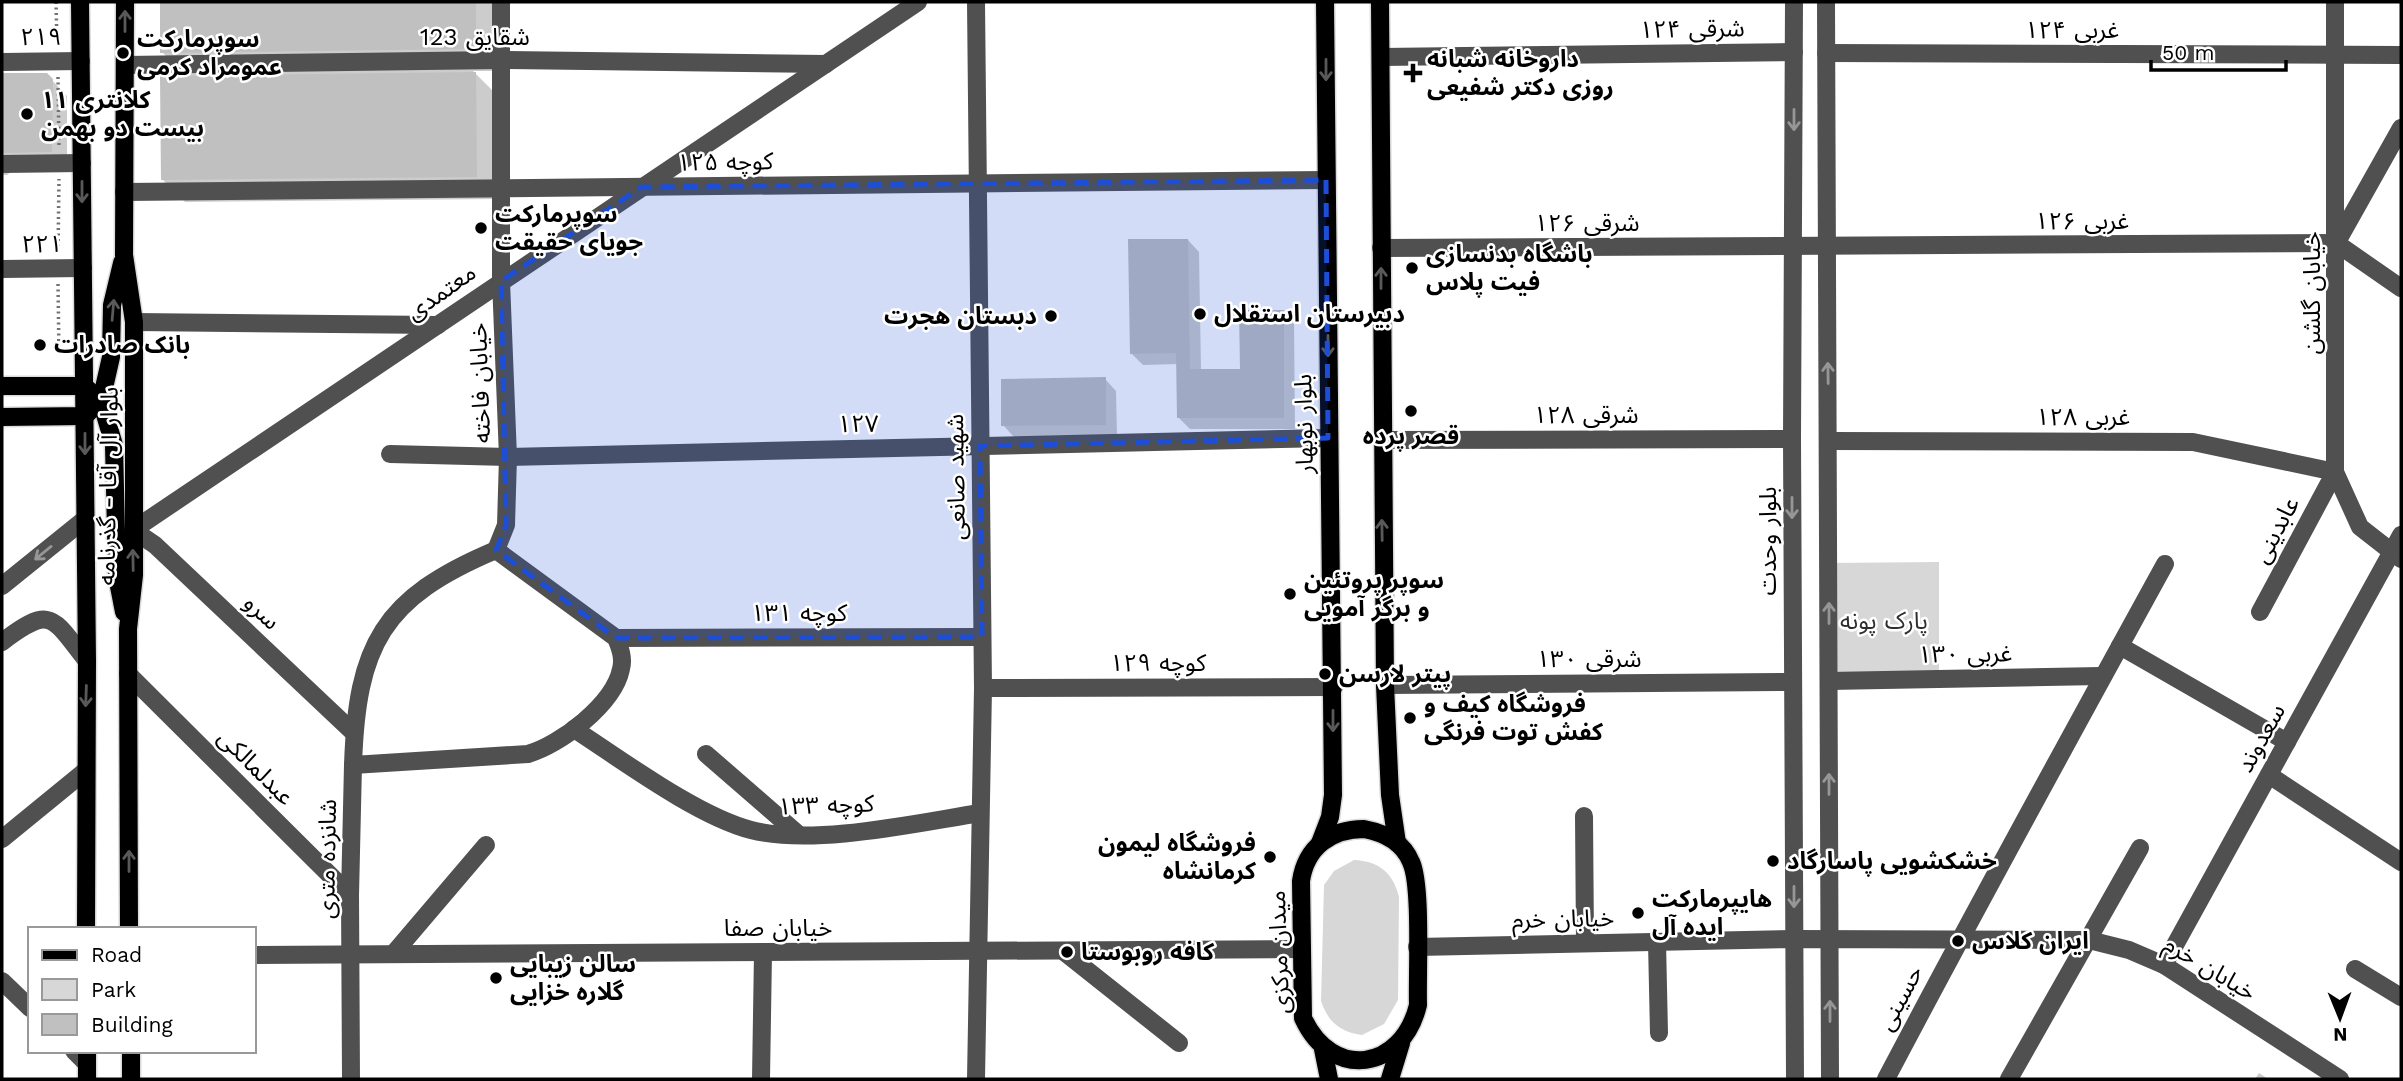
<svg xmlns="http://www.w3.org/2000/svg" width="2403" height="1081" viewBox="0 0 2403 1081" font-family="'Work Sans','Noto Sans Arabic',sans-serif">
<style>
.green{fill:#d7d7d7}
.shadow{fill:#0003}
.building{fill:#c0c0c0}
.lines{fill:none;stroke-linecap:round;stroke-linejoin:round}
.major-casing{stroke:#dbdbdb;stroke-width:21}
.path{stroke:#727272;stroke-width:3.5;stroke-dasharray:2 3.5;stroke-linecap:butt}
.minor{stroke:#505050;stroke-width:18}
.major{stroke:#000;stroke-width:18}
.oneway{stroke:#595959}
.oneway2{stroke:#969696}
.marked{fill:#1d4ed8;fill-opacity:0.2;stroke:#1d4ed8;stroke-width:5;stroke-dasharray:14 9;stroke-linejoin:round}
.poi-dot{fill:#000;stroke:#fff;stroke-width:2.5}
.labels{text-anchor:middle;stroke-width:5;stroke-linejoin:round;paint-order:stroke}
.street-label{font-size:24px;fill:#000;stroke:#fff}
.poi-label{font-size:24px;font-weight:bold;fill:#000;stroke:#fff;text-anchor:start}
.park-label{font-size:24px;fill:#2e2e2e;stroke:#fff}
</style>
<rect width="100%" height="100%" fill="#fff"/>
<g class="green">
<path d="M1939,562V679L1829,681L1828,563Z"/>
<path d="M1354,860C1379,861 1393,873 1399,897L1398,1000L1384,1024L1362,1035C1340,1032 1328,1022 1321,1001L1324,885L1334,871Z"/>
</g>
<g class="shadow">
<path d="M161,2H498V71H473L498,96L499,199L185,202L163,180L187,77L162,52Z"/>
<path d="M47,75L67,96V165L17,167L7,175H2V76Z"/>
<path d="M1188,240L1199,252L1201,371H1241L1283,311L1294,323L1295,429H1190L1179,418L1178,364L1143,365L1131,353Z"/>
<path d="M1105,379L1116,391L1117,436L1014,437L1003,425Z"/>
<path d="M2259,1073L2268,1079H2255Z"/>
</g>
<g class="building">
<path d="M160,2H476V49L160,53Z"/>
<path d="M476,72L477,177L161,180L160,76Z"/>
<path d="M2,73H47L53,79L52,152L2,153Z"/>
<path d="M1128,239H1188L1190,369H1240L1239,310H1284V418H1177L1176,353L1130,354Z"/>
<path d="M1106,377V425L1001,426V379Z"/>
</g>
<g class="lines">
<g class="major-casing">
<g id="major">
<path d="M80,2L87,661L86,929"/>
<path d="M125,2L124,255L134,322V575L128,629L129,929"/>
<path d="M1380,2L1385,685L1390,795L1397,843"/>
<path d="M122,263L112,305L111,357L101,401L114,445L117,576L124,612"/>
<path d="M2,386H84L91,392"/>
<path d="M2,417L85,416L93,408"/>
<path d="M1364,829C1385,833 1403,842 1411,862C1422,885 1417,975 1418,1005C1402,1071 1332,1081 1303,1018L1301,881C1306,847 1331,829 1364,829Z"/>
<path d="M1320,843L1330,817L1333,795L1325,2"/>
<path d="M1323,1049L1329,1079"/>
<path d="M87,1051V1079"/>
<path d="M131,1051V1079"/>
<path d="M1390,1079L1401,1043"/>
</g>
</g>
<g class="path">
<path d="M56,2L57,45"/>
<path d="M58,77L59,147"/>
<path d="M58,252L59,179"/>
<path d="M58,284L59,355"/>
</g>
<g class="minor">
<path d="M1794,2L1792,439L1795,1079"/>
<path d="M1826,2L1830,1079"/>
<path d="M2335,2V472L2360,527L2401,559"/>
<path d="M1826,53L2401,55"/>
<path d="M1381,57L1794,52"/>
<path d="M2,62L81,61"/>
<path d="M125,65L501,60L826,64"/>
<path d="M2,164L82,163"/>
<path d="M124,192L1326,180"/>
<path d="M2338,240L2401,128"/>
<path d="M2336,243L2401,288"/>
<path d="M1381,248L2336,243"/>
<path d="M2,269L83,268"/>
<path d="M134,322L438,325"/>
<path d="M1381,440L1792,439"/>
<path d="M1828,441L2193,442L2335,472L2260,612"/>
<path d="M390,454L508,457L1328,438"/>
<path d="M496,550L616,638C620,648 624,658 621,669C614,704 560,745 528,754L353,765C357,645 382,598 496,550Z"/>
<path d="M496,550L506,525L508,457L501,281V2"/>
<path d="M2,586L85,519"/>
<path d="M616,638L982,637"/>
<path d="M2,642C52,604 52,617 87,661"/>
<path d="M2120,646L2287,742"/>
<path d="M128,674L350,895"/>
<path d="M1829,681L2101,676"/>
<path d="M1385,685L1793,682"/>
<path d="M983,688L1334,687"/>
<path d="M574,729C622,760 697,816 751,830C814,846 916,823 980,813"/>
<path d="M354,733L155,545L133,530L918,2"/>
<path d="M706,754L798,834"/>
<path d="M2269,775L2401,862"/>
<path d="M1584,816L1585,942"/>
<path d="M2,839L84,772"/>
<path d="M1657,942L1659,1033"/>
<path d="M1417,947L1795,939L2089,940L2129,950L2164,965L2340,1079"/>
<path d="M1063,951L1179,1043"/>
<path d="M394,953L486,845"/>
<path d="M254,955L1301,949"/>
<path d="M2164,965L2401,535"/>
<path d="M2355,969L2401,997"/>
<path d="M2,981L30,1008"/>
<path d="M74,1051L87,1064"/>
<path d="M351,1079L350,895L353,765"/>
<path d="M761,1079L763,953"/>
<path d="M976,1079L983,688L976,2"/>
<path d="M1886,1079C1977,906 2071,735 2165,564"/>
<path d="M2009,1079L2140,848"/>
</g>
<use href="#major" class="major"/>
</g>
<defs><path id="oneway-shaft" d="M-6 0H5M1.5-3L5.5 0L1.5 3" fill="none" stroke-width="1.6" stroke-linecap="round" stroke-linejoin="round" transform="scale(1.75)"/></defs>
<g class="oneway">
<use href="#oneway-shaft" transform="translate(125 21) rotate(-90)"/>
<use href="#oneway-shaft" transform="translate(1326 70) rotate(90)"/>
<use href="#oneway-shaft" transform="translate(82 192) rotate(90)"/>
<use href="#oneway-shaft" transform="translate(1381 278) rotate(-90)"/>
<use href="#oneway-shaft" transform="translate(113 310) rotate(-85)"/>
<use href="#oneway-shaft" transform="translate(1328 346) rotate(90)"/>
<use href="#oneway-shaft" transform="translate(85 444) rotate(90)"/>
<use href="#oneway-shaft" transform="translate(1382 530) rotate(-91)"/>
<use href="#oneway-shaft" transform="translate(133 560) rotate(-91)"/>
<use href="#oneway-shaft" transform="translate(86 696) rotate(92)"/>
<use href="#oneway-shaft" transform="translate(1333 721) rotate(90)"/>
<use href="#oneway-shaft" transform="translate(129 861) rotate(-90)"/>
</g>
<g class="oneway2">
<use href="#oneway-shaft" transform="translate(1794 120) rotate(90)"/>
<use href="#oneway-shaft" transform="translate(1828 373) rotate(-91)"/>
<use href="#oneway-shaft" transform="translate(1792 508) rotate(90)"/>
<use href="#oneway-shaft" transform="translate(43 553) rotate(141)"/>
<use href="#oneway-shaft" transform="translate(1829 613) rotate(-90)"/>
<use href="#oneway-shaft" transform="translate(1829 784) rotate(-90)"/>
<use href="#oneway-shaft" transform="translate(1794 897) rotate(90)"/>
<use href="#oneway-shaft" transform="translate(1830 1011) rotate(-90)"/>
</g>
<path class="marked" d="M1326,180L1328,438L980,446L982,637L616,638L496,550L506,525L501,281L641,187Z"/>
<g class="poi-dot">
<circle cx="123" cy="53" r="7"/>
<path d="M1409.5 62.5h7v7h7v7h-7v7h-7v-7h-7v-7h7z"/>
<circle cx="27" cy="114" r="7"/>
<circle cx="481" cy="228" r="7"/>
<circle cx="1412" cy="268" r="7"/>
<circle cx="1200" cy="314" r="7"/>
<circle cx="1051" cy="316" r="7"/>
<circle cx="40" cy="345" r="7"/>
<circle cx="1411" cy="411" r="7"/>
<circle cx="1290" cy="594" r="7"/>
<circle cx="1325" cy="674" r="7"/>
<circle cx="1410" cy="718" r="7"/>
<circle cx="1270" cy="857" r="7"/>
<circle cx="1773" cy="861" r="7"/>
<circle cx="1638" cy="913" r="7"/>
<circle cx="1958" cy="941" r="7"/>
<circle cx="1067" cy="952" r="7"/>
<circle cx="496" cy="978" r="7"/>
</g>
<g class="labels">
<g class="street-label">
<text transform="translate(1692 29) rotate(-1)" y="8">۱۲۴ شرقی</text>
<text x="2072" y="38">۱۲۴ غربی</text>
<text transform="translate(41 37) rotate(-1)" y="8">۲۱۹</text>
<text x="475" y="45">123 شقایق</text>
<text transform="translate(725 162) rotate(-1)" y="8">کوچه ۱۲۵</text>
<text x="2082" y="229">۱۲۶ غربی</text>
<text x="1587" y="231">۱۲۶ شرقی</text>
<text x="42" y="252">۲۲۱</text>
<text transform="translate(441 292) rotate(-35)" y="8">معتمدی</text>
<text transform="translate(2312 293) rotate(-90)" y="8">خیابان گلشن</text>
<text transform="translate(480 383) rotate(-92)" y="8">خیابان فاخته</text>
<text x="1586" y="423">۱۲۸ شرقی</text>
<text x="2083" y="425">۱۲۸ غربی</text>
<text transform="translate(858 424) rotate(-1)" y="8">۱۲۷</text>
<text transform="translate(1304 424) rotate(-91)" y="8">بلوار نوبهار</text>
<text transform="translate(956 477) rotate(-91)" y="8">شهید صانعی</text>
<text transform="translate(108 486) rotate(-89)" y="8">بلوار آل آقا - گذرنامه</text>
<text transform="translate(2276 530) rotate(-62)" y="8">عابدینی</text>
<text transform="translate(1768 541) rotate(-90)" y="8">بلوار وحدت</text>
<text transform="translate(262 612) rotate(43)" y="8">سرو</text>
<text x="799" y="621">کوچه ۱۳۱</text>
<text transform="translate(1965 654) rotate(-1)" y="8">۱۳۰ غربی</text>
<text x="1589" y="667">۱۳۰ شرقی</text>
<text x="1158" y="671">کوچه ۱۲۹</text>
<text transform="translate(2261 738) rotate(-61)" y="8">سعدوند</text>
<text transform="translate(256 767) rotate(45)" y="8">عبدلمالکی</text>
<text transform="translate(826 805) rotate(-2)" y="8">کوچه ۱۳۳</text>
<text transform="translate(327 859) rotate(-89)" y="8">شانزده متری</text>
<text transform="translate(1563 919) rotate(-1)" y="8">خیابان خرم</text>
<text x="778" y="936">خیابان صفا</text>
<text transform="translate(1279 952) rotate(-92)" y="8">میدان مرکزی</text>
<text transform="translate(2210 968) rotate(31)" y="8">خیابان خرم</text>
<text transform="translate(1900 998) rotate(-62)" y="8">حسینی</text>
</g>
<g class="poi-label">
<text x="137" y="47">سوپرمارکت<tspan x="137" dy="28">عمومراد کرمی</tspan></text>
<text x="1427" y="67">داروخانه شبانه<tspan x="1427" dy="28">روزی دکتر شفیعی</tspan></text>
<text x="41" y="108">کلانتری ۱۱<tspan x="41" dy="28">بیست دو بهمن</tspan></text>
<text x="495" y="222">سوپرمارکت<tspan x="495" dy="28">جویای حقیقت</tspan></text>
<text x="1426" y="262">باشگاه بدنسازی<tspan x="1426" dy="28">فیت پلاس</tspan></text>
<text x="1214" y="322">دبیرستان استقلال</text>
<text x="1037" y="324" text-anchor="end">دبستان هجرت</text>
<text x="54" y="353">بانک صادرات</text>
<text x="1411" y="444" text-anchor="middle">قصر پرده</text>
<text x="1304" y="588">سوپر پروتئین<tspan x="1304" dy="28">و برگر آمویی</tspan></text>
<text x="1339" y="682">پیتر لارسن</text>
<text x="1424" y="712">فروشگاه کیف و<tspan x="1424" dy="28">کفش توت فرنگی</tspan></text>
<text x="1256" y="851" text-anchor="end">فروشگاه لیمون<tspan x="1256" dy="28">کرمانشاه</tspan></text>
<text x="1787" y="869">خشکشویی پاسارگاد</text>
<text x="1652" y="907">هایپرمارکت<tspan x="1652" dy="28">ایده آل</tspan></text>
<text x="1972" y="949">ایران کلاس</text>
<text x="1081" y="960">کافه روبوستا</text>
<text x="510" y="972">سالن زیبایی<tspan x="510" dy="28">گلاره خزایی</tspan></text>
</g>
<g class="park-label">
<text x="1884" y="629">پارک پونه</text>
</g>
</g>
<rect width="2403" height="1081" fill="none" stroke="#000000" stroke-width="7"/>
<rect x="28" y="927" width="228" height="126" fill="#ffffff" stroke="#999999" stroke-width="2"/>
<rect x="42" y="950" width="35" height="10" fill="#000000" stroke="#999999" stroke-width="2"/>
<text x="91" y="962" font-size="21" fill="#000000">Road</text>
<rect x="42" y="979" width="35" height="21" fill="#d7d7d7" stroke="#999999" stroke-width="2"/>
<text x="91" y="997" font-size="21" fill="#000000">Park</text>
<rect x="42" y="1014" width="35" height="21" fill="#c0c0c0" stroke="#999999" stroke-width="2"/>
<text x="91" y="1032" font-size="21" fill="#000000">Building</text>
<g transform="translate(2340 1018) rotate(179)" stroke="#ffffff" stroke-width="5" paint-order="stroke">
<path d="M0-5L12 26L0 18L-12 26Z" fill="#000000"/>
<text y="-10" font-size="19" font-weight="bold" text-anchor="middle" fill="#000000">N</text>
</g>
<path d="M2151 60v10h135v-10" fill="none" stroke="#000000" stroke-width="3.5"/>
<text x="2162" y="60" font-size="21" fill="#000000" stroke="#ffffff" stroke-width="5" paint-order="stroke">50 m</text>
</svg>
